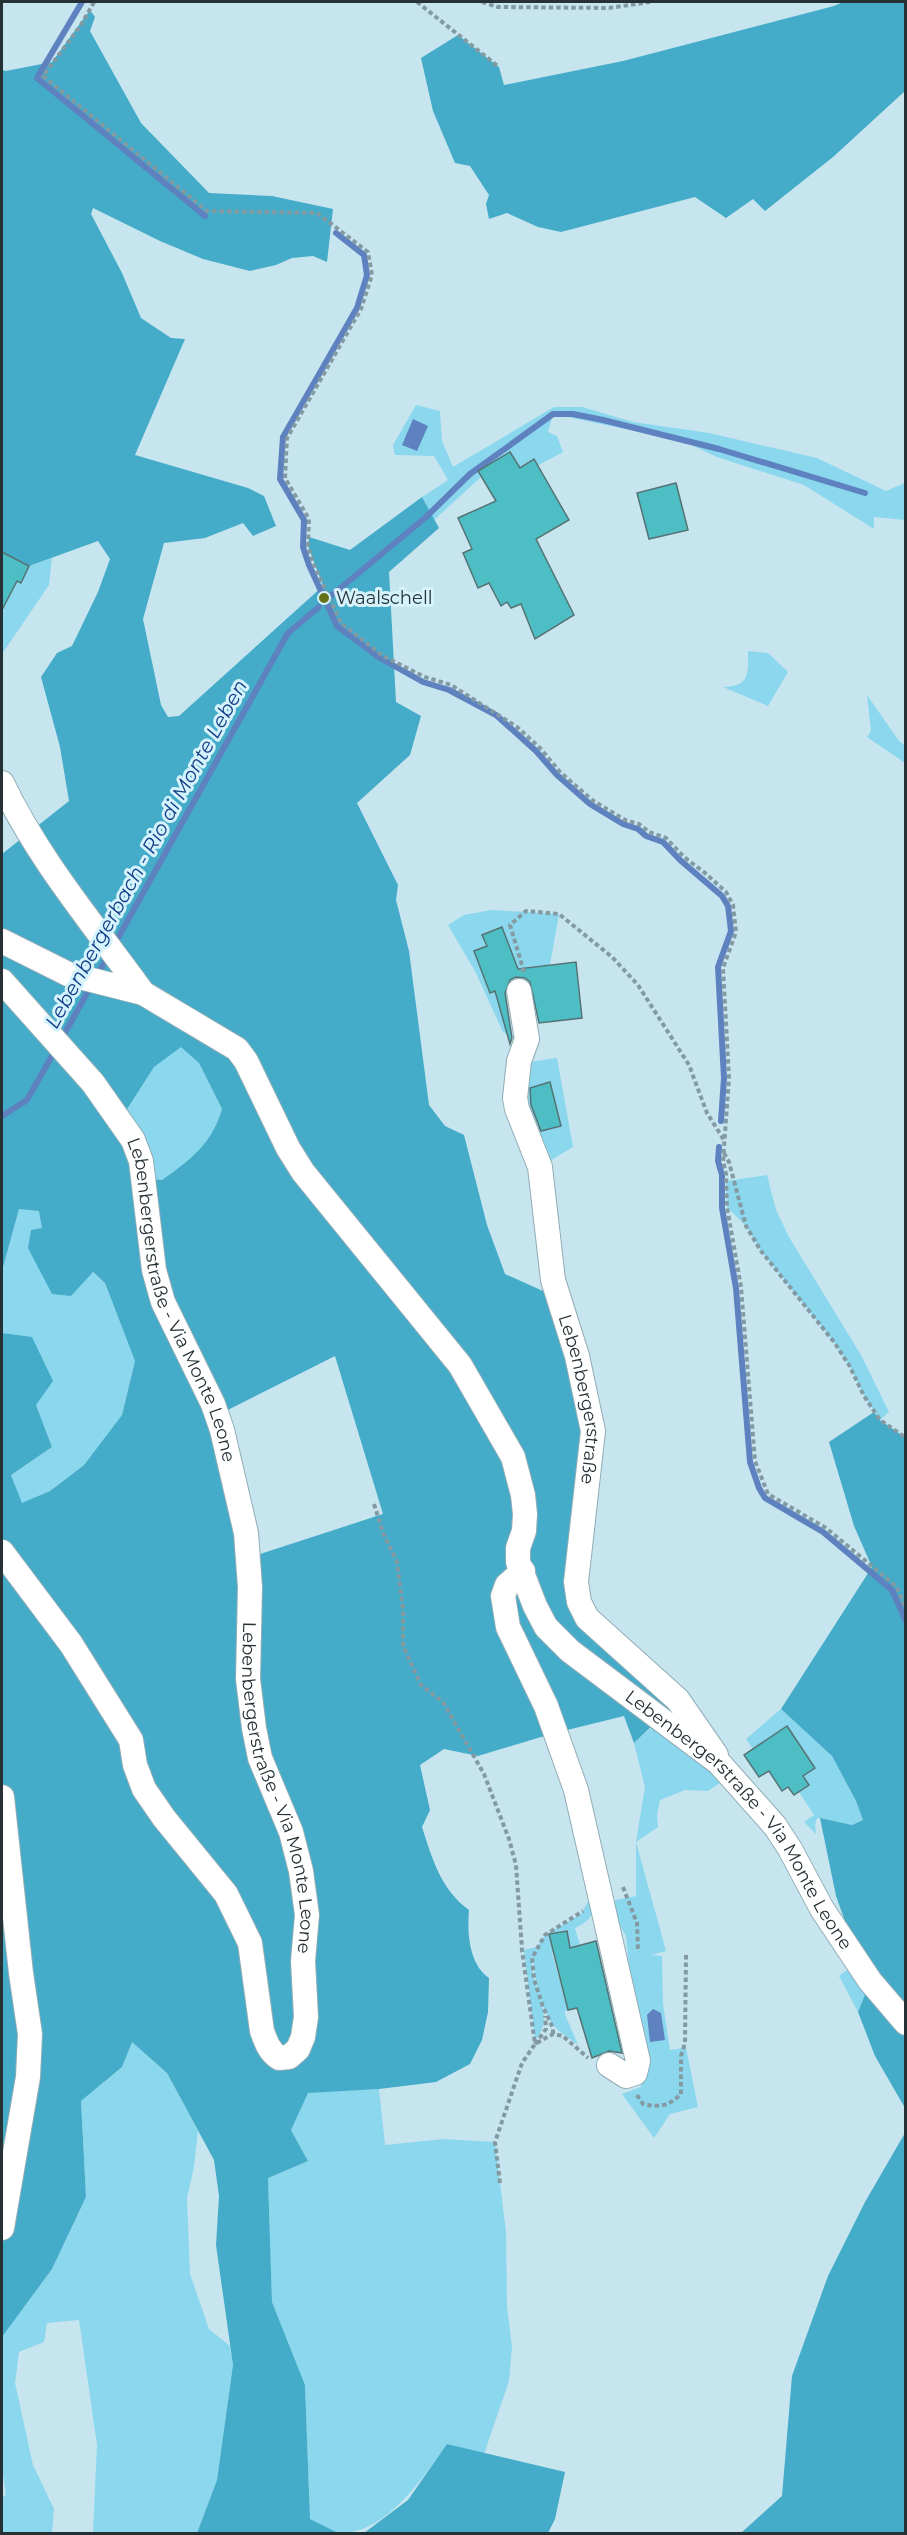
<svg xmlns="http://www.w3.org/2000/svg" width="907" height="2535" viewBox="0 0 907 2535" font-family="Montserrat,sans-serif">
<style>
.green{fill:#8bd7ee;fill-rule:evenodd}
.forest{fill:#44abc8;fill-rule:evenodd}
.water{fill:#5e81bf}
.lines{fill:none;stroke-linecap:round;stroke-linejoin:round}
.stream{stroke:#5e81bf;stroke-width:6}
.building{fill:#4dbfc4;stroke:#557374;stroke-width:1.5}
.minor-casing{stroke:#91adb6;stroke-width:26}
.path{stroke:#849aa2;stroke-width:4;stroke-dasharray:4.5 3;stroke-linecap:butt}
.minor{stroke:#fff;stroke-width:24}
.poi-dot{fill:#67711a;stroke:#d4f3fc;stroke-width:2}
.labels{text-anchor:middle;stroke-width:6;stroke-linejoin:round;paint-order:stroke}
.poi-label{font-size:18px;fill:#263135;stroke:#d4f3fc;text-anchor:start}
.street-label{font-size:18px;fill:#263135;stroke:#d4f3fc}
.water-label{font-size:20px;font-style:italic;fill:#133e87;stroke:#d4f3fc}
</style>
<rect width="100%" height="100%" fill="#c7e5ef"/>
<g class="green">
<path d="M416,405L440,411L442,441L453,467L554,407H582L633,422L709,433L817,458L886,491L905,483V520L874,517V529L804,485L717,457L683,441L553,414L548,432L557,436L563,452L537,466L533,459L520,468L510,452L478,471L481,477L434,520L422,497L448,480L434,456L395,455L393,445Z"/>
<path d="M52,558L49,585L2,654V610L17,581L21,583L29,566Z"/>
<path d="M748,651L768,653L788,672L768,706L723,687C750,687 748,673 748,651Z"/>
<path d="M867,695L899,741L905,746V763L867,737L871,731Z"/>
<path d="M491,910L559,914L550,965L528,967L523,980L502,928L483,936L487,946L474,952L490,993L495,991L507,1034L503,1032L475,971L448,925L464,915Z"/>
<path d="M181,1046L199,1063L222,1109C212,1144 190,1160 162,1180L151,1179L120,1120L154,1067Z"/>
<path d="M557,1058L573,1147L543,1165L532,1139L522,1063Z"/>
<path d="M767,1175L776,1210L789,1237L861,1355L889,1412L880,1420L864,1396L849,1365L834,1342L761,1251L746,1226L727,1207L726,1181Z"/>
<path d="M19,1209L40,1211L42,1228L71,1296L92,1272L105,1283L135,1361L122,1415L84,1465L50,1491L22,1504L11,1475L52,1447L36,1405L32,1338L2,1333V1271Z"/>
<path d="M781,1709L832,1756L856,1801L863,1820L852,1825L817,1818L815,1825L816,1834L804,1822L814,1815L799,1792L809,1785L803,1776L815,1768L787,1727L753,1749L746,1739Z"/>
<path d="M658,1722L724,1780L708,1791L685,1790L660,1800L657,1815L658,1827L636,1842L666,1951L651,1955L662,1956L663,2004L670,2050L683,2048L685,2043L698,2107L670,2114L654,2138L622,2094L641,2087L626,1936L607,1902L636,1896V1842L645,1787L634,1743Z"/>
<path d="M597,1886C594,1908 597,1918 575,1928L580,1945L552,1953L568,2010L564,2012L578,2045C571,2039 561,2034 555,2027C540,2009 534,1977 533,1956C526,1985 559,2014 535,2040L524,1950L537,1947L545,1935L581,1914ZM567,1931L569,1944L553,1948L550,1934Z"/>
<path d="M854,1965L869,1984L858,2012L839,1976Z"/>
<path d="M131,2041L167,2073L198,2131L194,2167L187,2198L190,2274L209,2329L230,2346L233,2365L217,2480L197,2533H93L97,2445L79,2320L47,2323L44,2342L19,2352L15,2383L33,2465L54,2509L52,2533H2V2497L6,2495L2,2468V2337L52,2269L86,2197L81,2101L122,2067Z"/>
<path d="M379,2089L385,2145L443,2139L495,2142L506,2232L507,2307L512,2346L509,2381L484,2454L447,2444C424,2477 385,2535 339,2533C329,2532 319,2523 310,2519L305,2385L272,2302L268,2177L308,2161L291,2130L308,2092Z"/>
</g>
<g class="forest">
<path d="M843,2H905V91L833,157L765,211L753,199L726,218L695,197L561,232L538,227L507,213L489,219L486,204L489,195L470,166L455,163L433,111L421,58L458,35L499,67L504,85L623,61L834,6Z"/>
<path d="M90,10L95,17L90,31L141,123L209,193L272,196L333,209L327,262L313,256L292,258L276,265L250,271L203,259L160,241L93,208L91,214L122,273L141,318L171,338L185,339L135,455L248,488L264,496L276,526L253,536L243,523L205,538L164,543L143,619L161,705L168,717L179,716L323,586L308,546L309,537L350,550L422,497L439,528L389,572L396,702L421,716L410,755L357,803L398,885L396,900L409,951L429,1105L445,1126L464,1135L487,1225L505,1274L554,1296L585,1398L574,1589L674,1705L634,1743L624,1716L551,1734L478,1756L444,1749L420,1765L430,1810L422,1827C432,1858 441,1890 469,1910C467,1933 469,1964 489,1978L488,2012L482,2040L470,2064L436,2082L379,2089L308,2093L291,2130L308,2161L268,2178L272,2302L305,2385L310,2519L338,2533H197L217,2480L233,2365L216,2245L219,2196L214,2160L167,2073L132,2042L122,2067L81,2101L86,2197L52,2269L2,2337V1333L32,1337L53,1381L36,1405L52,1447L11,1475L22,1503L50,1491L84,1465L122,1415L135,1361L105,1283L93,1272L71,1296L52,1294L28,1248L31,1230L42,1228L39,1211L19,1209L2,1271V854L69,801L60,747L41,677L57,653L72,646L98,592L110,559L98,541L29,566L2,552V70L6,71L52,62ZM181,1047L199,1063L222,1109C212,1144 190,1160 162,1180L151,1179L120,1120L154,1067ZM335,1356L383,1514L248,1558L218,1415Z"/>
<path d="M874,1412L880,1420L906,1438L905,2108L875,2056L858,2012L872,1977L850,1935L836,1896L820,1818L852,1825L863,1820L856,1801L832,1756L781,1709L872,1567L854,1526L829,1442Z"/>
<path d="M905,2133V2533H741L782,2496L792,2376L828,2276L865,2202Z"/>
<path d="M447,2444L565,2472L555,2519L548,2533H364L408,2500Z"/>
</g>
<g class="water">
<path d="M413,419L428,426L417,451L402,445Z"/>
<path d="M653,2009L661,2013L665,2040L650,2042L647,2015Z"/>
</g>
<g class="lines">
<g class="stream">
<path d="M82,2L37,78L205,216"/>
<path d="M336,233L364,255L367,275L357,308L283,437L280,479L304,520L303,547L309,565L337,626L380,658L423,682L449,690L496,715L536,751L557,775L590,804L623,824L638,829L646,836L663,842L680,860L722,896L728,906L731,931L718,967L724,1078L721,1121"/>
<path d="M332,595L425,518L470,474L553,414H573L603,420L719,449L865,493"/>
<path d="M114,945L288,633L319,607"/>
<path d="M96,977L109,954"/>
<path d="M61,1040L91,986"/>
<path d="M2,1116L27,1100L56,1049"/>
<path d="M719,1147L718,1161L722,1175V1208L736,1288L750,1462L759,1488L765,1498L823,1532L892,1590L906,1621"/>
</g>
</g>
<g class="building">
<path d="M510,452L520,468L534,459L569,520L536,539L574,615L535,639L521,604L511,608L507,602L501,606L489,583L478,588L463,553L472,549L458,518L496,501L478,471Z"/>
<path d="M676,483L688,530L649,539L637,493Z"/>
<path d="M2,552L29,566L21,583L17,581L2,610Z"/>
<path d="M502,927L518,969L576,962L582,1018L539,1023L530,982L525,978L516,977L510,980L505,993L512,1038L510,1044L495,991L490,993L474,951L487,946L482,935Z"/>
<path d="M550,1082L561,1126L541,1131L531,1105L530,1088Z"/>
<path d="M787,1726L815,1768L803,1776L809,1785L794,1795L788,1787L782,1791L769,1771L759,1777L744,1755Z"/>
<path d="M567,1931L570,1948L596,1941L622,2053L609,2051L592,2058L577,2008L568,2010L549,1934Z"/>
</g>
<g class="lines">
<g class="minor-casing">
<g id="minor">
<path d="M2,783C38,859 94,925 143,993"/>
<path id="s1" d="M2,941L68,974L143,993L237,1049L246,1061L288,1148L303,1172L460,1365L513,1457L523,1495L525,1514L524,1531L518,1548V1562L535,1606L546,1627L570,1651L719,1763L775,1826L790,1849L822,1909L870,1981L906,2023"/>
<path id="s2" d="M2,981L93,1083L133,1140L141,1161L154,1270L163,1302L213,1404L222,1430L246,1533L250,1587L248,1679L254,1728L260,1758L291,1832L301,1871L307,1915L303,1961L306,2017L303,2037L298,2049L289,2057L279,2058C269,2051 266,2042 262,2031L250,1943L226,1894L164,1818L144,1789L135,1765L131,1740L71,1644L2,1552"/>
<path id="s3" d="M519,991L527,1039L519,1061L515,1098L517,1109L540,1167L553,1280L577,1356L593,1431L576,1582L579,1602L587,1618L678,1700L716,1755"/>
<path d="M523,1571L507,1585L503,1596L508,1627L546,1706L576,1790L638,2061L635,2073L626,2076L609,2065"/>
<path d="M2,1797L21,1973L30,2034L28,2077L2,2228"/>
</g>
</g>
<g class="path">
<path d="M94,2L81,25L43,76L207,211L317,213L368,252L372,275L361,309L287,438L285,478L309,519L308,546L313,563L341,623L383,656L425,677L451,685L517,727L540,748L560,772L592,800L625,820L639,824L649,832L666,838L684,857L705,873L726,892L733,905L736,932L723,968L729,1078L723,1161L726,1174L727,1207L741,1287L755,1461L768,1494L826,1528L897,1587L906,1609"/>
<path d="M417,2L499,67"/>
<path d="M482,2L498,7L609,8L650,2"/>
<path d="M524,972L510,925L526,911L559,914L612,957L638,985L689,1065L707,1113L724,1140"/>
<path d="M724,1153L729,1162L746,1226L761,1251L834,1342L849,1365L864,1396L880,1420L906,1438"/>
<path d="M374,1504L383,1533L397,1562L403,1609V1646L421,1685L443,1702L484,1774L509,1839L516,1865L522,1950L535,2044"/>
<path d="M623,1887L637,1923L638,1952"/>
<path d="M553,2034V2028L543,2007L534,1979L532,1958L545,1935L583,1911"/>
<path d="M535,2044L546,2029L545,2016"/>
<path d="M637,2095L643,2104C659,2108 669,2106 681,2094V2056L685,2043L686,1955"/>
<path d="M500,2183L495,2142L522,2063L535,2044L553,2034L563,2036L588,2058"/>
</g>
<use href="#minor" class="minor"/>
</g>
<circle class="poi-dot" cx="324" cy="598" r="6"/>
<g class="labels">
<g class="poi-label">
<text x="336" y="604">Waalschell</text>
</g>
<g class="street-label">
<text dy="6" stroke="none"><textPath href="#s2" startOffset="375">Lebenbergerstraße - Via Monte Leone</textPath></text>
<text dy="6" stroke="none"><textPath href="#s3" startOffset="420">Lebenbergerstraße</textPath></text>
<text dy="6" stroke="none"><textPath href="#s2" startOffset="878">Lebenbergerstraße - Via Monte Leone</textPath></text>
<text dy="6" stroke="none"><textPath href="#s1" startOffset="1210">Lebenbergerstraße - Via Monte Leone</textPath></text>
</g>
<g class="water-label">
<text transform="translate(146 854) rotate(-61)" y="7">Lebenbergerbach - Rio di Monte Leben</text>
</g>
</g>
<rect width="907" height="2535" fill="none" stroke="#263135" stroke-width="6"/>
</svg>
